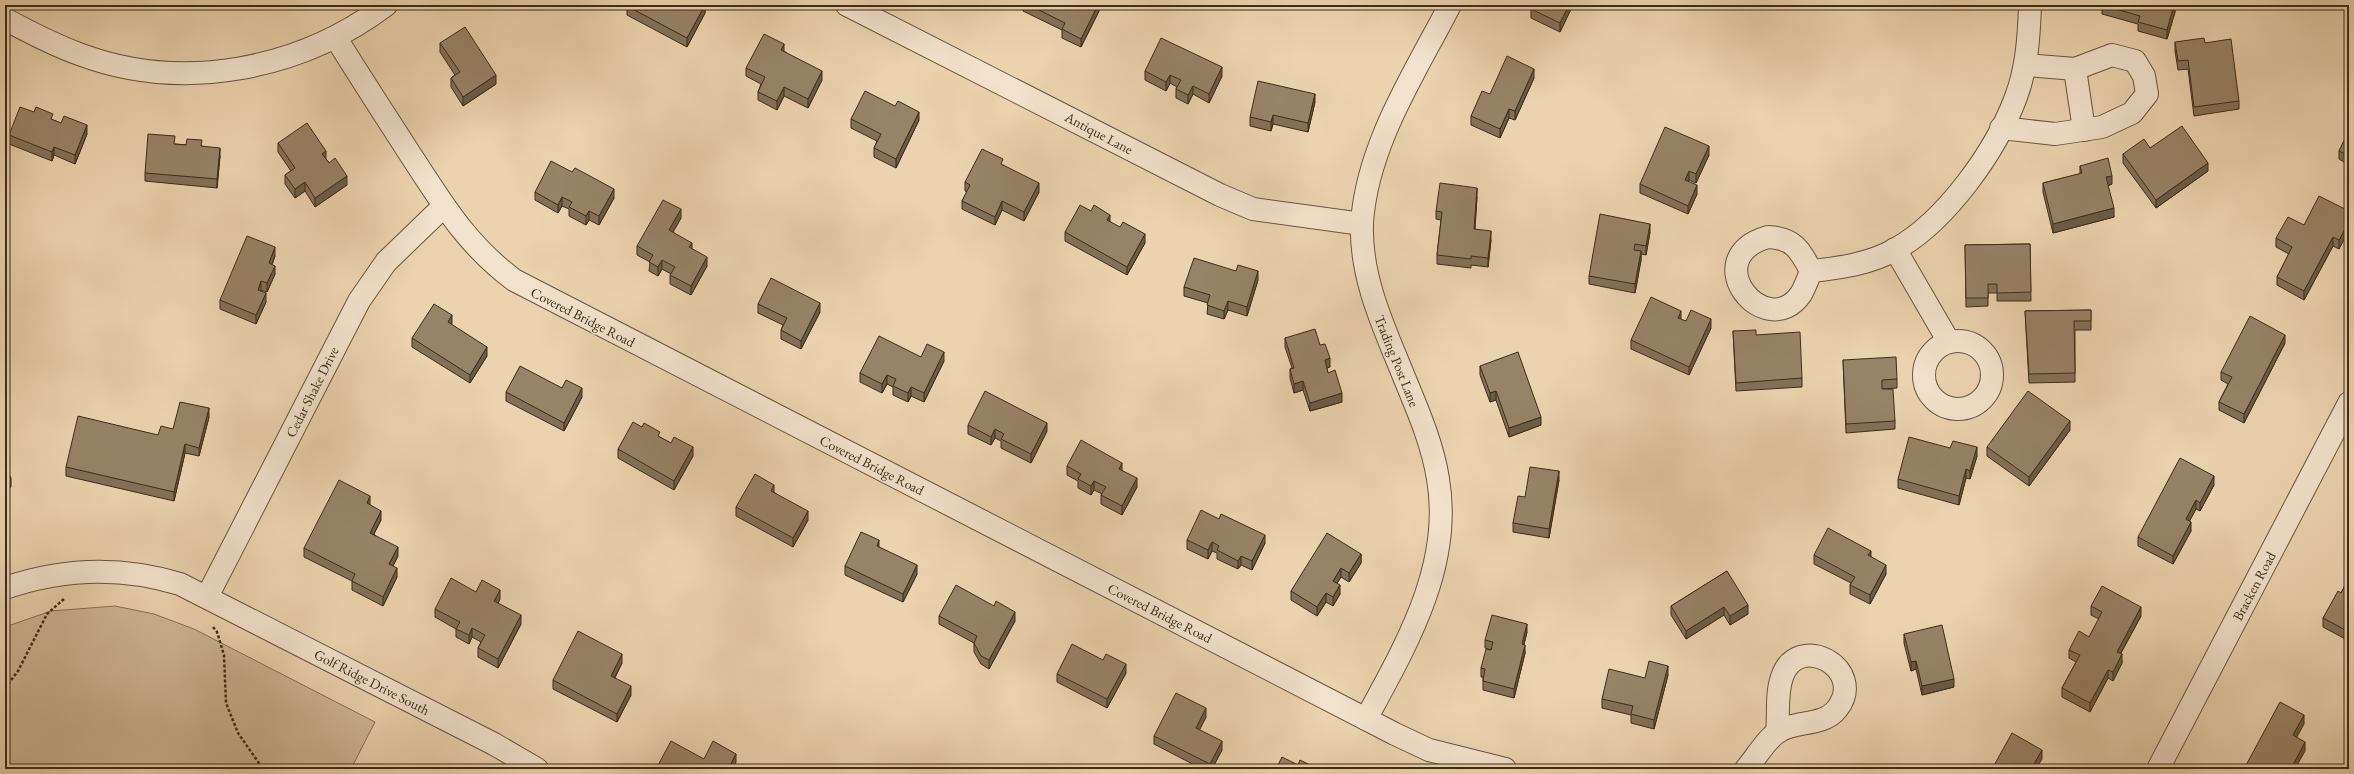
<svg xmlns="http://www.w3.org/2000/svg" width="2354" height="774" viewBox="0 0 2354 774" font-family="'EB Garamond',serif">
<style>
.green{fill:#cdb795;stroke:#857256}
.lines{fill:none;stroke-linecap:round;stroke-linejoin:round}
.minor-casing{stroke:#68563d;stroke-width:24}
.path{stroke:#3d2d17;stroke-width:2.5;stroke-dasharray:3 2;stroke-linecap:butt}
.minor{stroke:#f2e2cb;stroke-width:22}
.wall{fill:#827158;stroke:#3d2d17}
.shaded-wall{fill:#6a5c47;stroke:#3d2d17}
.building{fill:#978366;stroke:#3d2d17}
.labels{text-anchor:middle;stroke-width:3;stroke-linejoin:round;paint-order:stroke}
.street-label{font-size:14px;fill:#3d2d17;stroke:#f2e2cb}
</style>
<rect width="100%" height="100%" fill="#ebd3af"/>
<filter id="stains"><feTurbulence type="fractalNoise" baseFrequency=".005" numOctaves="4"/><feColorMatrix values="0 0 0 0 .2 0 0 0 0 .09 0 0 0 0 .02 0 0 0 .5 -.17"/></filter>
<radialGradient id="worn" r=".72"><stop offset=".6" stop-color="#630" stop-opacity="0"/><stop offset="1" stop-color="#630" stop-opacity=".3"/></radialGradient>
<path class="green" d="M115,606L154,614L194,629L375,722L351,769H5V627L51,611Z"/>
<g class="lines">
<g class="minor-casing">
<g id="minor">
<path d="M847,5L1220,195L1253,209L1362,224"/>
<path d="M5,19C29,32 54,45 79,54C182,93 300,70 386,5"/>
<path d="M336,38C360,77 385,115 410,154C443,204 465,243 514,280L1395,734L1429,750L1505,769"/>
<path d="M2075,69L2084,130"/>
<path d="M2001,128L2055,134L2102,127L2132,113L2147,94L2144,76L2135,61L2112,55L2075,69L2025,65"/>
<path d="M1768,237C1794,238 1800,250 1811,271C1808,279 1805,287 1801,294C1766,344 1695,258 1768,237Z"/>
<path d="M1895,249L1949,342"/>
<path d="M1811,271C1840,268 1870,264 1896,249C1946,221 1996,151 2016,97C2027,68 2029,36 2030,5"/>
<circle cx="1958" cy="375" r="34"/>
<path d="M5,588C63,568 121,566 180,584L494,744L537,769"/>
<path d="M207,597L359,301L386,262L443,207"/>
<path d="M1366,719C1406,645 1453,566 1438,479C1432,440 1414,402 1400,367C1381,321 1360,274 1362,223C1367,145 1415,73 1450,5"/>
<path d="M1746,769C1755,759 1767,738 1778,732C1795,720 1823,727 1837,709C1868,669 1798,630 1782,677C1776,694 1779,714 1777,732"/>
<path d="M2158,769L2349,403"/>
</g>
</g>
<g class="path">
<path d="M213,627L217,632L224,655L226,703L238,733L263,769"/>
<path d="M5,688L18,671L47,614L65,598"/>
</g>
<use href="#minor" class="minor"/>
</g>
<g class="wall">
<path d="M705,5V13L687,47L627,15V6Z"/>
<path d="M1023,5H1099V11L1081,47L1062,38V30L1023,11Z"/>
<path d="M1573,5L1560,32L1531,18V9Z"/>
<path d="M2102,5H2175V12L2167,39L2138,31V24L2102,14Z"/>
<path d="M2175,42L2239,101V109L2194,116L2188,69L2178,70L2175,51Z"/>
<path d="M440,43L496,84L463,106L451,87V78L455,75L440,52Z"/>
<path d="M784,51L822,80L808,108L784,96L777,110L758,100V92L761,84L746,76V68Z"/>
<path d="M1145,71L1222,76L1209,103L1193,94L1188,104L1176,98V89L1177,87L1170,83L1166,91L1145,80Z"/>
<path d="M1534,78L1515,120L1509,118L1500,138L1471,125V116L1490,94Z"/>
<path d="M1315,102L1308,132L1273,124L1271,131L1250,126V117Z"/>
<path d="M851,119L919,120L896,168L874,157V148L877,141L851,128Z"/>
<path d="M53,120L87,134L75,164L54,155L52,161L9,144V135Z"/>
<path d="M2349,131V165L2339,159V151Z"/>
<path d="M278,143L326,159L347,185L315,207L305,191L295,198L285,184V175L291,171L278,152Z"/>
<path d="M175,144L202,146L220,156L217,188L145,181V173Z"/>
<path d="M2150,148L2208,171L2156,208L2123,163V154Z"/>
<path d="M1709,155L1696,183L1689,180L1688,181L1697,194L1688,214L1640,193V184Z"/>
<path d="M1003,165L1039,192L1024,221L1002,210L995,225L962,209V201L967,192L965,191V182Z"/>
<path d="M2080,166L2112,184L2108,186L2114,217L2053,233L2043,192V183L2080,174Z"/>
<path d="M535,192L614,198L599,225L589,220L586,225L569,216V209L562,206L558,213L535,200Z"/>
<path d="M1477,197L1475,229L1491,240L1488,267L1471,265V268L1437,264V255L1441,220L1436,219V211Z"/>
<path d="M2349,211L2339,249L2333,246L2304,300L2277,285V277L2289,254L2276,247V238L2304,225Z"/>
<path d="M681,218L673,232L692,249L707,266L691,295L670,284V275L671,274L662,269L658,276L649,271L650,262L637,255V246Z"/>
<path d="M1110,222L1145,243L1127,275L1065,241V232Z"/>
<path d="M1650,232L1646,255L1641,254V260L1635,293L1589,284V276Z"/>
<path d="M2030,244L2031,301H1997V293H1988V306L1966,307L1965,245Z"/>
<path d="M275,256L272,265L275,274L267,292L261,290V291L266,302L256,324L220,309V300Z"/>
<path d="M1258,280L1247,316L1228,310L1224,319L1207,314L1208,303L1184,296V287Z"/>
<path d="M758,304L820,312L801,349L781,339V330L783,325L758,313Z"/>
<path d="M2091,310V330H2075V382L2029,383L2025,311Z"/>
<path d="M1686,321L1711,328L1689,375L1631,349V340Z"/>
<path d="M451,324L487,356L470,383L412,347V338L452,324Z"/>
<path d="M1733,331L1756,335L1802,378V387L1736,391Z"/>
<path d="M1285,338L1320,345L1330,367L1327,368L1328,373L1342,402L1310,411L1303,390L1294,393L1290,378V369L1292,368L1285,347Z"/>
<path d="M2285,343L2244,423L2219,410V402L2228,384L2221,380V372Z"/>
<path d="M921,357L944,361L924,402L911,396L908,402L893,395V387L887,384L882,393L860,382V373Z"/>
<path d="M1843,360L1897,379V388L1882,389L1895,421V429L1846,433Z"/>
<path d="M1480,366L1541,425L1509,437L1496,400L1490,402L1480,375Z"/>
<path d="M562,388L582,397L564,431L506,401V392Z"/>
<path d="M209,417L199,456L185,453L174,501L66,476V467L158,435L173,429Z"/>
<path d="M968,425L1047,431L1031,463L1001,448V441L995,438L991,445L968,434Z"/>
<path d="M2070,430L2029,486L1987,456V447Z"/>
<path d="M660,437L693,456L674,490L618,458V449Z"/>
<path d="M1977,456L1970,479L1966,478L1959,505L1898,488V479Z"/>
<path d="M1067,466L1122,470L1137,487L1122,515L1101,504V495L1102,494L1094,490L1091,495L1078,488V481L1067,475Z"/>
<path d="M1559,480L1549,538L1513,532V523L1525,497Z"/>
<path d="M2214,485L2200,511L2196,509L2189,521L2191,531L2173,564L2138,546V537Z"/>
<path d="M774,492L808,520L793,547L736,516V507Z"/>
<path d="M370,505L381,520L374,534L398,556L393,566L397,577L383,606L352,590V581L304,557V548Z"/>
<path d="M1187,540L1265,543L1252,570L1241,565L1238,569L1217,559V553L1212,551L1208,559L1187,549Z"/>
<path d="M879,547L917,574L903,602L845,575V566Z"/>
<path d="M1361,554V563L1349,582L1341,577L1337,583L1340,594L1333,606L1326,602L1317,616L1291,600V591Z"/>
<path d="M1814,555L1871,557L1886,574L1870,604L1850,594V585L1851,583L1814,564Z"/>
<path d="M1727,571L1748,614L1730,625L1724,615L1686,639L1671,615V606Z"/>
<path d="M2349,578V641L2323,627V618L2341,593Z"/>
<path d="M476,592L500,599L498,603L521,624L498,668L478,657V648L481,642L472,637L469,644L456,637V629L435,617V609Z"/>
<path d="M2091,606L2141,616L2121,653L2122,663L2113,681L2108,678L2090,712L2062,697V688L2076,662L2069,658V650L2089,637L2099,619L2091,615Z"/>
<path d="M939,616L1015,621L989,669L981,664L974,652V643L939,624Z"/>
<path d="M1527,632L1524,644L1525,653L1514,698L1483,690V677H1481V668L1491,650L1485,648V640Z"/>
<path d="M1904,634L1954,687L1922,695L1916,669L1911,671L1904,643Z"/>
<path d="M622,663L615,678L631,695L617,722L553,689V680Z"/>
<path d="M1126,673L1107,708L1057,682V674Z"/>
<path d="M1668,675L1654,729L1631,723V715L1602,708V699L1645,678Z"/>
<path d="M1206,717L1199,730L1222,750L1212,769H1202L1154,744V736Z"/>
</g>
<g class="shaded-wall">
<path d="M705,5V13L687,47V38Z"/>
<path d="M1098,5H1099V11L1081,47V39Z"/>
<path d="M1569,5H1573L1560,32V23Z"/>
<path d="M2174,5L2175,12L2167,39V30Z"/>
<path d="M784,44V53L781,50Z"/>
<path d="M1222,67V76L1209,103V94Z"/>
<path d="M1534,69V78L1515,120V111Z"/>
<path d="M822,71V80L808,108V99Z"/>
<path d="M496,75V84L463,106V97Z"/>
<path d="M1170,75V83L1166,91V82Z"/>
<path d="M1193,86V94L1188,104V95Z"/>
<path d="M784,87V96L777,110V101Z"/>
<path d="M1315,94V102L1308,132V123Z"/>
<path d="M1509,109V118L1500,138V129Z"/>
<path d="M919,112V120L896,168V159Z"/>
<path d="M1273,115V124L1271,131V122Z"/>
<path d="M87,125V134L75,164V155Z"/>
<path d="M1709,146V155L1696,183V174Z"/>
<path d="M54,147V155L52,161V152Z"/>
<path d="M220,148V156L217,188V179Z"/>
<path d="M326,151V160L322,154Z"/>
<path d="M2208,163V171L2156,208V200Z"/>
<path d="M1689,171V180L1685,188V180Z"/>
<path d="M347,176V185L315,207V198Z"/>
<path d="M2112,176V184L2106,186V177Z"/>
<path d="M305,182V191L295,198V189Z"/>
<path d="M1039,183V192L1024,221V212Z"/>
<path d="M1697,185V194L1688,214V206Z"/>
<path d="M1477,188V197L1474,238V229Z"/>
<path d="M614,189V198L599,225V216Z"/>
<path d="M562,197V206L558,213V205Z"/>
<path d="M1002,201V210L995,225V217Z"/>
<path d="M2114,208V217L2053,233V224Z"/>
<path d="M681,209V218L669,239V230Z"/>
<path d="M589,211V220L586,225V216Z"/>
<path d="M1110,215V223L1107,220Z"/>
<path d="M2349,222V231L2339,249V240Z"/>
<path d="M1650,224V232L1646,255V246Z"/>
<path d="M1491,231V240L1488,267V258Z"/>
<path d="M1145,234V243L1127,275V267Z"/>
<path d="M2333,237V246L2304,300V291Z"/>
<path d="M692,243V251L689,247Z"/>
<path d="M275,247V256L269,272V263Z"/>
<path d="M1641,251V260L1635,293V284Z"/>
<path d="M707,257V266L691,295V286Z"/>
<path d="M662,260V269L658,276V267Z"/>
<path d="M275,266V274L267,292V283Z"/>
<path d="M1258,271V280L1247,316V307Z"/>
<path d="M261,281V290L258,298V290Z"/>
<path d="M266,293V302L256,324V315Z"/>
<path d="M1228,301V310L1224,319V311Z"/>
<path d="M820,303V312L801,349V341Z"/>
<path d="M1681,311V319L1678,318Z"/>
<path d="M452,315V324L448,331V322Z"/>
<path d="M1711,319V328L1689,375V367Z"/>
<path d="M2285,335V343L2244,423V414Z"/>
<path d="M487,347V356L470,383V375Z"/>
<path d="M944,352V361L924,402V393Z"/>
<path d="M1330,358V367L1325,369V360Z"/>
<path d="M887,375V384L882,393V384Z"/>
<path d="M1303,381V390L1294,393V384Z"/>
<path d="M911,387V396L908,402V393Z"/>
<path d="M582,388V397L564,431V423Z"/>
<path d="M1496,391V400L1490,402V393Z"/>
<path d="M1342,393V402L1310,411V403Z"/>
<path d="M209,408V417L199,456V448Z"/>
<path d="M1541,417V425L1509,437V428Z"/>
<path d="M2070,421V430L2029,486V477Z"/>
<path d="M1047,423V431L1031,463V454Z"/>
<path d="M995,429V438L991,445V437Z"/>
<path d="M185,444V453L174,501V492Z"/>
<path d="M693,447V456L674,490V481Z"/>
<path d="M1977,447V456L1970,479V471Z"/>
<path d="M1122,463V472L1119,469Z"/>
<path d="M1966,469V478L1959,505V496Z"/>
<path d="M1559,471V480L1549,538V529Z"/>
<path d="M2214,476V485L2200,511V503Z"/>
<path d="M11,478V487L5,490V481Z"/>
<path d="M1137,478V487L1122,515V506Z"/>
<path d="M1094,481V490L1091,495V486Z"/>
<path d="M774,485V494L771,491Z"/>
<path d="M370,496V505L367,503Z"/>
<path d="M2196,500V509L2186,528V519Z"/>
<path d="M381,511V520L370,541V533Z"/>
<path d="M808,511V520L793,547V538Z"/>
<path d="M2191,522V531L2173,564V556Z"/>
<path d="M1265,535V543L1252,570V561Z"/>
<path d="M879,540V549L877,546Z"/>
<path d="M1212,542V551L1208,559V550Z"/>
<path d="M398,547V556L389,573V564Z"/>
<path d="M1871,551V559L1868,555Z"/>
<path d="M1361,554V563L1349,582V573Z"/>
<path d="M1241,556V565L1238,569V561Z"/>
<path d="M917,565V574L903,602V594Z"/>
<path d="M1886,565V574L1870,604V595Z"/>
<path d="M397,568V577L383,606V597Z"/>
<path d="M1341,568V577L1333,590V581Z"/>
<path d="M1340,585V594L1333,606V597Z"/>
<path d="M500,590V599L494,610V601Z"/>
<path d="M1326,593V602L1317,616V607Z"/>
<path d="M1748,605V614L1730,625V616Z"/>
<path d="M1724,607V615L1686,639V631Z"/>
<path d="M2141,607V616L2117,660V652Z"/>
<path d="M1015,612V621L989,669V660Z"/>
<path d="M521,615V624L498,668V659Z"/>
<path d="M1527,624V632L1522,652V644Z"/>
<path d="M472,628V637L469,644V635Z"/>
<path d="M1525,645V653L1514,698V689Z"/>
<path d="M622,654V663L611,684V676Z"/>
<path d="M2122,654V663L2113,681V672Z"/>
<path d="M1916,661V669L1911,671V662Z"/>
<path d="M1126,664V673L1107,708V699Z"/>
<path d="M1668,666V675L1654,729V720Z"/>
<path d="M2108,670V678L2090,712V703Z"/>
<path d="M1954,679V687L1922,695V686Z"/>
<path d="M631,686V695L617,722V714Z"/>
<path d="M1206,708V717L1196,737V728Z"/>
<path d="M2304,715V724L2293,744V735Z"/>
<path d="M1222,741V750L1212,769H1210V764Z"/>
<path d="M2305,742V751L2295,769H2291Z"/>
<path d="M2042,750V759L2036,769H2031Z"/>
<path d="M736,754V762L733,769H728Z"/>
</g>
<g class="building">
<path d="M627,5H705L687,38L627,6Z"/>
<path d="M1029,5H1098L1081,39L1062,29L1065,23Z"/>
<path d="M1533,5H1569L1560,23L1531,9Z"/>
<path d="M2102,5H2174L2167,30L2138,22L2140,16Z"/>
<path d="M465,27L496,75L463,97L451,78L460,72L440,43Z"/>
<path d="M764,34L784,44L781,50L822,71L808,99L784,87L777,101L758,92L765,77L746,68Z"/>
<path d="M1161,38L1222,67L1209,94L1193,86L1188,95L1176,89L1181,80L1170,75L1166,82L1145,71Z"/>
<path d="M2204,38L2205,43L2231,39L2239,101L2194,107L2188,60L2178,61L2175,42Z"/>
<path d="M1507,56L1534,69L1515,111L1509,109L1500,129L1471,116L1482,91L1490,94Z"/>
<path d="M1258,81L1315,94L1308,123L1273,115L1271,122L1250,117Z"/>
<path d="M865,91L895,106L898,101L919,112L896,159L874,148L881,134L851,119Z"/>
<path d="M20,107L34,112L36,107L53,114L51,119L61,123L64,116L87,125L75,155L54,147L52,152L9,135Z"/>
<path d="M307,123L326,151L322,154L329,163L335,158L347,176L315,198L305,182L295,189L285,175L295,168L278,143Z"/>
<path d="M2182,126L2208,163L2156,200L2123,154L2144,139L2150,148Z"/>
<path d="M1665,127L1709,146L1696,174L1689,171L1685,180L1697,185L1688,206L1640,184Z"/>
<path d="M2349,131V156L2339,151Z"/>
<path d="M148,134L175,136L174,144L186,145L187,139L202,140L201,146L220,148L217,179L145,173Z"/>
<path d="M982,149L1003,159L1001,164L1039,183L1024,212L1002,201L995,217L962,201L970,185L965,182Z"/>
<path d="M2108,158L2112,176L2106,177L2114,208L2053,224L2043,183L2082,173L2080,166Z"/>
<path d="M551,161L572,172L575,168L614,189L599,216L589,211L586,216L569,207L572,202L562,197L558,205L535,192Z"/>
<path d="M1440,183L1477,188L1474,229L1491,231L1488,258L1471,256V259L1437,255L1442,212L1436,211Z"/>
<path d="M2319,196L2349,211V222L2339,240L2333,237L2304,291L2277,277L2292,247L2276,238L2288,217L2304,225Z"/>
<path d="M663,200L681,209L669,230L692,243L689,247L707,257L691,286L670,275L675,267L662,260L658,267L649,262L653,255L637,246Z"/>
<path d="M1080,205L1091,211L1094,205L1110,215L1107,220L1120,227L1123,222L1145,234L1127,267L1065,232Z"/>
<path d="M1600,214L1650,224L1646,246L1635,244L1634,250L1641,251L1635,284L1589,276Z"/>
<path d="M247,236L275,247L269,263L275,266L267,283L261,281L258,290L266,293L256,315L220,300Z"/>
<path d="M2030,244L2031,292L1997,293V284H1988V298H1966L1965,245Z"/>
<path d="M1194,258L1236,271L1238,265L1258,271L1247,307L1228,301L1224,311L1207,305L1210,295L1184,287Z"/>
<path d="M771,278L820,303L801,341L781,330L787,318L758,304Z"/>
<path d="M1651,297L1681,311L1678,318L1686,321L1691,310L1711,319L1689,367L1631,340Z"/>
<path d="M434,304L452,315L448,322L487,347L470,375L412,338Z"/>
<path d="M2091,310V321H2074L2075,373L2029,374L2025,311Z"/>
<path d="M2250,316L2285,335L2244,414L2219,402L2232,377L2221,372Z"/>
<path d="M1315,329L1320,345L1325,344L1330,358L1325,360L1328,373L1335,370L1342,393L1310,403L1303,381L1294,384L1290,369L1294,368L1285,338Z"/>
<path d="M1756,330V335L1800,332L1802,378L1736,383L1733,331Z"/>
<path d="M879,336L921,357L927,344L944,352L924,393L911,387L908,393L893,386L896,379L887,375L882,384L860,373Z"/>
<path d="M1518,352L1541,417L1509,428L1496,391L1490,393L1480,366Z"/>
<path d="M1896,357L1897,379L1882,380V389H1893L1895,421L1846,424L1843,360Z"/>
<path d="M520,366L562,388L566,380L582,388L564,423L506,392Z"/>
<path d="M985,391L1047,423L1031,454L1001,439L1004,434L995,429L991,437L968,425Z"/>
<path d="M2028,391L2070,421L2029,477L1987,447Z"/>
<path d="M180,402L209,408L199,448L185,444L174,492L66,467L78,416L158,435L161,426L173,429Z"/>
<path d="M633,422L642,427L644,423L660,432L658,436L671,443L674,437L693,447L674,481L618,449Z"/>
<path d="M1909,437L1950,448L1953,441L1977,447L1970,471L1966,469L1959,496L1898,479Z"/>
<path d="M1081,440L1122,463L1119,469L1137,478L1122,506L1101,495L1106,487L1094,481L1091,486L1078,479L1081,474L1067,466Z"/>
<path d="M2180,458L2214,476L2200,503L2196,500L2186,519L2191,522L2173,556L2138,537Z"/>
<path d="M5,465L11,478L5,481Z"/>
<path d="M1530,467L1559,471L1549,529L1513,523L1518,496L1525,497Z"/>
<path d="M755,474L774,485L771,491L808,511L793,538L736,507Z"/>
<path d="M339,480L370,496L367,503L381,511L370,533L398,547L389,564L397,568L383,597L352,581L355,574L304,548Z"/>
<path d="M1201,510L1219,519L1221,514L1265,535L1252,561L1241,556L1238,561L1217,550L1219,546L1212,542L1208,550L1187,540Z"/>
<path d="M1828,528L1871,551L1868,555L1886,565L1870,595L1850,585L1855,577L1814,555Z"/>
<path d="M861,532L879,540L877,546L917,565L903,594L845,566Z"/>
<path d="M1327,533L1361,554L1349,573L1341,568L1333,581L1340,585L1333,597L1326,593L1317,607L1291,591Z"/>
<path d="M1727,571L1748,605L1730,616L1724,607L1686,631L1671,606Z"/>
<path d="M451,578L476,592L482,580L500,590L494,601L521,615L498,659L478,648L485,635L472,628L469,635L456,629L460,622L435,609Z"/>
<path d="M2349,578V632L2323,618L2338,591L2341,593Z"/>
<path d="M956,585L994,606L996,601L1015,612L989,660L981,656L974,643L977,636L939,616Z"/>
<path d="M2102,586L2141,607L2117,652L2122,654L2113,672L2108,670L2090,703L2062,688L2080,655L2069,650L2079,631L2089,637L2102,612L2091,606Z"/>
<path d="M1492,615L1527,624L1522,644L1525,645L1514,689L1483,681L1485,669L1481,668L1486,649L1491,650L1493,642L1485,640Z"/>
<path d="M1942,625L1954,679L1922,686L1916,661L1911,662L1904,634Z"/>
<path d="M578,631L622,654L611,676L631,686L617,714L553,680Z"/>
<path d="M1072,644L1103,660L1106,654L1126,664L1107,699L1057,674Z"/>
<path d="M1649,661L1668,666L1654,720L1631,714L1633,706L1602,699L1609,669L1645,678Z"/>
<path d="M1176,693L1206,708L1196,728L1222,741L1210,764L1154,736Z"/>
<path d="M2280,702L2304,715L2293,735L2305,742L2291,769H2244Z"/>
<path d="M2012,733L2042,750L2031,769H1992Z"/>
<path d="M671,741L704,759L713,741L736,754L728,769H656Z"/>
<path d="M1282,757L1298,765L1300,760L1312,766L1311,769H1276Z"/>
<path d="M361,765L369,769H359Z"/>
</g>
<g class="labels">
<g class="street-label">
<text transform="translate(1099 133) rotate(28)" y="5">Antique Lane</text>
<text transform="translate(583 317) rotate(27)" y="5">Covered Bridge Road</text>
<text transform="translate(1397 361) rotate(68)" y="5">Trading Post Lane</text>
<text transform="translate(312 392) rotate(-63)" y="5">Cedar Shake Drive</text>
<text transform="translate(872 465) rotate(27)" y="5">Covered Bridge Road</text>
<text transform="translate(2254 586) rotate(-62)" y="5">Bracken Road</text>
<text transform="translate(1160 613) rotate(27)" y="5">Covered Bridge Road</text>
<text transform="translate(372 682) rotate(27)" y="5">Golf Ridge Drive South</text>
</g>
</g>
<rect width="2354" height="774" fill="none" stroke="#ebd3af" stroke-width="20"/>
<rect x="6" y="6" width="2342" height="762" fill="none" stroke="#3d2d17" stroke-width="2"/>
<rect x="10" y="10" width="2334" height="754" fill="none" stroke="#3d2d17"/>
<rect width="100%" height="100%" filter="url(#stains)"/>
<rect width="100%" height="100%" fill="url(#worn)"/>
</svg>
